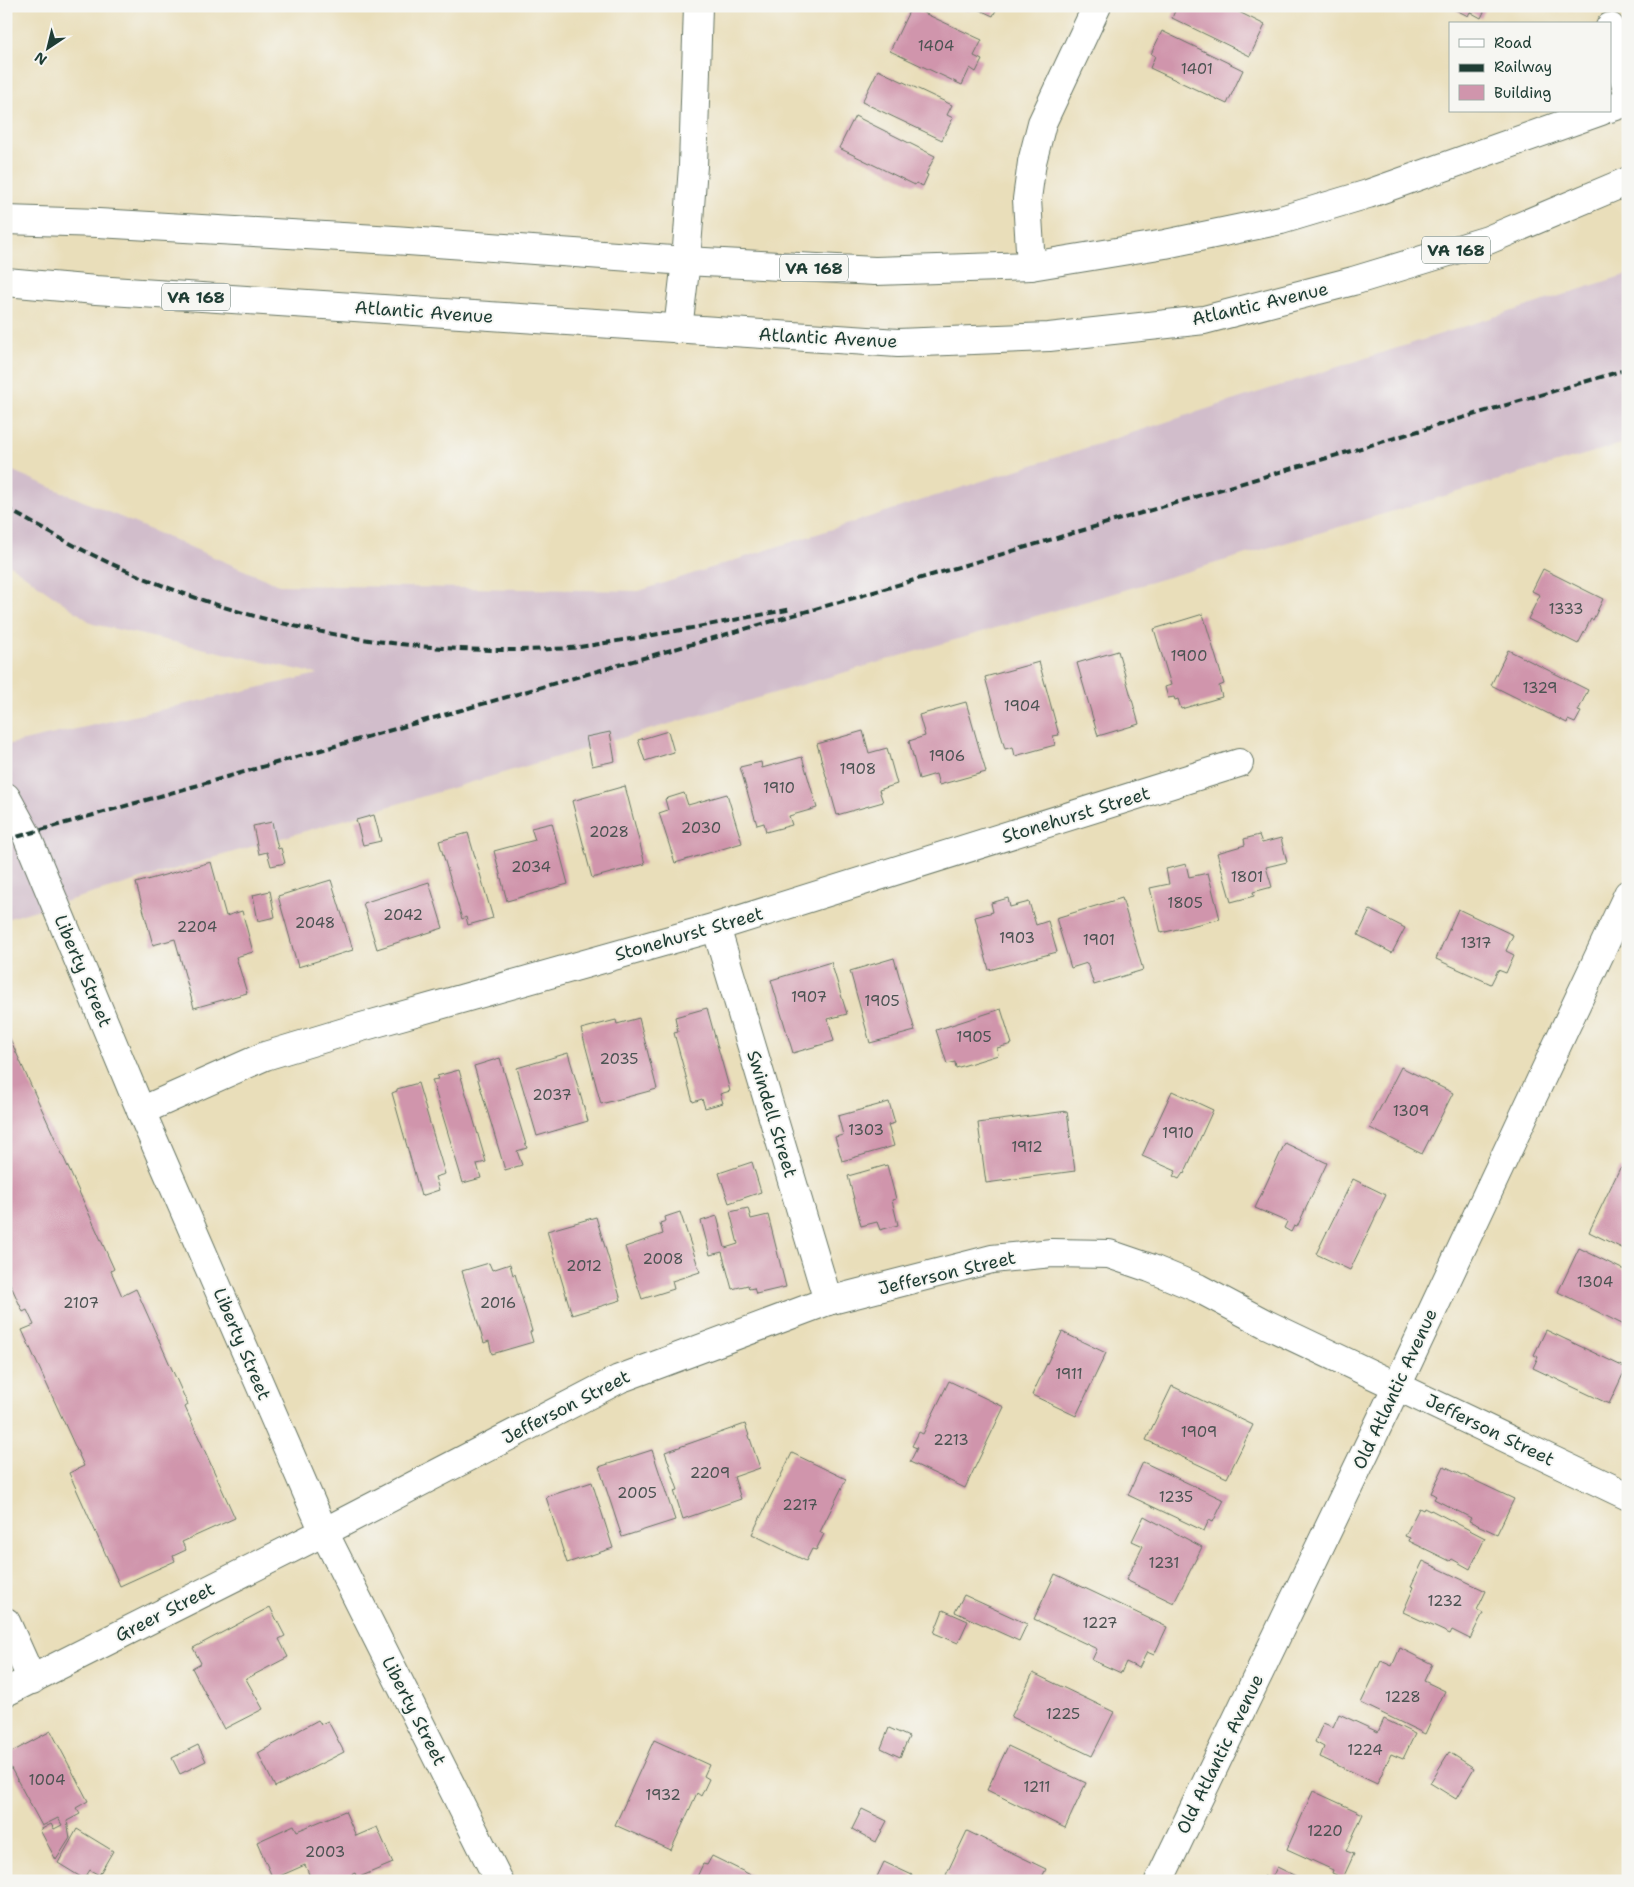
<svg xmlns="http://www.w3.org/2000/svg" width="1634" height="1887" viewBox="0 0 1634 1887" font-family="'Shantell Sans',sans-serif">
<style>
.industrial{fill:#d1bdcb}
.building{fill:#d095ac}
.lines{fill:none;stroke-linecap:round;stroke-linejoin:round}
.minor-casing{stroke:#667563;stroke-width:30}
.major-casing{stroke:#667563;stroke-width:30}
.minor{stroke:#fff;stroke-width:28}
.major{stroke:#fff;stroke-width:28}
.rail{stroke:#1f3d34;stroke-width:4;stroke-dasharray:8 4;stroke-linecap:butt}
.labels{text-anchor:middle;stroke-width:4;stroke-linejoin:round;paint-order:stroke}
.number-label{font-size:15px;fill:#4b5352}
.shield{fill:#f6f6f2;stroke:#60746d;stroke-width:1}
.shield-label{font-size:16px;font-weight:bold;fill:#1f3d34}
.street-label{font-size:18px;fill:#1f3d34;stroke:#f6f6f2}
</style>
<rect width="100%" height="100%" fill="#f6f6f2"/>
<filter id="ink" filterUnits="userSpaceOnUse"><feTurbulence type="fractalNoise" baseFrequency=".02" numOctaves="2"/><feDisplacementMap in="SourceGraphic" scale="10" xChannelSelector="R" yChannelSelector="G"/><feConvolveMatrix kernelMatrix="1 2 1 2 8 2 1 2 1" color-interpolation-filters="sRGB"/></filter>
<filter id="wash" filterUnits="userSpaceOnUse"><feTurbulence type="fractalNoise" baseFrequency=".0096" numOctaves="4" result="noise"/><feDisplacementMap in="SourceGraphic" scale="20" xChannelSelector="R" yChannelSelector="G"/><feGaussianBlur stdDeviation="1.12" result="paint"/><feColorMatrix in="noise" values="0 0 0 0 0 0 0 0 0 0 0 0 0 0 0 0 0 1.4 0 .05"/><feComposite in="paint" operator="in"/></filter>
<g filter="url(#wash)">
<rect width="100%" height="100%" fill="#e9deba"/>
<path class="industrial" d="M1628,274V442L6,919V745L318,674L93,624L6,562V468L279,585L639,591Z"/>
<g id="blocks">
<g class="building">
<path d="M959,6H998L993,16L971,6L969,11Z"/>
<path d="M1177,6H1227L1265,25L1250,56L1172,18Z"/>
<path d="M1448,6H1487L1481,18L1470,12L1468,16Z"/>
<path d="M911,7L982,40L974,56L982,60L976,72L970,68L962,85L890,51Z"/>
<path d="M1162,31L1243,70L1227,104L1150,68L1155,56L1151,54Z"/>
<path d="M878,70L952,105L947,115L953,118L942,140L862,102Z"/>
<path d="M855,116L935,156L926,174L928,175L923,186L916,183L915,185L839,148Z"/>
<path d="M1543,569L1603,599L1593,620L1591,619L1578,644L1528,619L1540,595L1532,591Z"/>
<path d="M1203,614L1224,684L1219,686L1222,697L1181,709L1178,699L1175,700L1174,697L1168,698L1165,687L1171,685L1154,629Z"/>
<path d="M1508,650L1588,690L1578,711L1581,712L1575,723L1568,720L1567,723L1491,685Z"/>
<path d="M1118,651L1139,724L1098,736L1077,663Z"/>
<path d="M1039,662L1059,735L1053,736L1055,745L1015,756L1013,747L1005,749L985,677Z"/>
<path d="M966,702L986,772L939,785L936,774L919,779L909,741L925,736L919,715Z"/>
<path d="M668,731L674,752L645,761L638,740Z"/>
<path d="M863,731L869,753L887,748L897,784L879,790L883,802L837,815L817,744Z"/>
<path d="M610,732L615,761L592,766L586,737Z"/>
<path d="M802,757L817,808L789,816L792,825L766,832L764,823L757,825L740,767L761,762L762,768Z"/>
<path d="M625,786L645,864L592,878L572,801Z"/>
<path d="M684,793L688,805L727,794L742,843L675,863L659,813L668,810L665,799Z"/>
<path d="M374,815L381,841L363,845L356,820Z"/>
<path d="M272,822L278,849L281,848L285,863L271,866L267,852L259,854L253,826Z"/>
<path d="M552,823L568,884L507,901L494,851L535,840L531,828Z"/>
<path d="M468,833L493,918L468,925L466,917L462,919L439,841Z"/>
<path d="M1259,835L1262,843L1281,838L1287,862L1266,867L1272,887L1253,892L1254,896L1231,902L1217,853L1245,845L1244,839Z"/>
<path d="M211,862L226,916L242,911L253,952L236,957L247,993L194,1008L175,939L153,945L136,883Z"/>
<path d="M1186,864L1189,877L1208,873L1220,919L1161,933L1150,888L1169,884L1166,869Z"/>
<path d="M331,880L353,950L298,967L278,896Z"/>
<path d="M429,882L443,928L377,949L363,903Z"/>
<path d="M270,891L275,917L258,921L253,895Z"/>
<path d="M1008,898L1010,907L1029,902L1036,925L1048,921L1057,952L989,970L975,917L993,912L991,903Z"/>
<path d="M1122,898L1143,970L1094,985L1087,963L1071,968L1056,918Z"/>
<path d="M1458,909L1513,935L1506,951L1514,955L1506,973L1498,970L1491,984L1436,959Z"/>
<path d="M1370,910L1405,928L1392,953L1358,935Z"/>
<path d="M894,958L915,1031L870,1043L850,971Z"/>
<path d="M831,962L847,1014L828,1019L834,1041L793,1053L771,980Z"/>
<path d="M707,1008L730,1091L720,1094L723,1103L705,1108L702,1099L693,1102L674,1033L678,1032L675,1017Z"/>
<path d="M1001,1009L1012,1044L997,1048L998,1055L956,1068L955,1062L947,1064L936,1030Z"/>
<path d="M639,1018L657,1089L601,1104L581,1029L616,1020L617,1024Z"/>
<path d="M6,1030L114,1269L111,1271L122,1296L136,1289L188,1405L185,1407L235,1518L182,1542L186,1550L173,1556L175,1561L120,1586L69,1473L84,1466L22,1330L34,1325L27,1310L23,1312L6,1275Z"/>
<path d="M568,1053L588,1121L537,1136L517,1068Z"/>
<path d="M500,1058L527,1148L517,1151L522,1165L505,1170L474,1066Z"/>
<path d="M1401,1067L1453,1093L1422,1154L1370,1128Z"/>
<path d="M459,1070L486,1162L477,1164L481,1178L463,1183L432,1080L438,1079L437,1076Z"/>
<path d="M418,1083L445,1174L435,1177L439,1190L421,1196L392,1093L397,1091V1089Z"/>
<path d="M1172,1091L1213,1110L1184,1174L1183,1173L1179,1179L1173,1176L1176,1171L1142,1156Z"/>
<path d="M889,1102L895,1123L888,1125L894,1146L842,1161L835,1137L843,1135L838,1116Z"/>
<path d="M1067,1111L1075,1171L986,1183L978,1123Z"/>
<path d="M1285,1143L1327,1163L1297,1227L1294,1226L1291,1232L1284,1228L1287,1222L1255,1208Z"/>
<path d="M752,1162L761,1192L729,1203L719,1173Z"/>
<path d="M887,1165L896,1199L892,1200L898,1225L880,1230L877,1222L861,1226L848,1176Z"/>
<path d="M1620,1168L1628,1172V1251L1589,1232Z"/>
<path d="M1353,1179L1386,1195L1350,1270L1316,1254Z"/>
<path d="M748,1208L751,1219L768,1215L786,1287L756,1294L754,1288L749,1289L748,1285L732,1289L722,1252L710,1255L701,1221L717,1216L725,1248L738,1244L730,1212Z"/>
<path d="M680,1212L700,1272L672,1281L674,1289L642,1299L625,1247L663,1234L660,1223L666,1221L665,1217Z"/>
<path d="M596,1217L621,1300L572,1315L547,1231Z"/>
<path d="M1579,1248L1628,1272V1327L1558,1292Z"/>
<path d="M489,1263L492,1270L510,1264L513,1275L515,1274L532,1331L530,1332L533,1342L492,1354L489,1341L484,1343L462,1271Z"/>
<path d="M1546,1330L1626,1368L1609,1404L1533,1368L1538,1357L1534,1355Z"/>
<path d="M1062,1332L1106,1353L1076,1416L1032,1395Z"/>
<path d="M949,1381L1004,1407L965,1488L910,1462L917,1448L912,1446L919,1432L923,1434Z"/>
<path d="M1172,1386L1253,1425L1227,1478L1146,1440Z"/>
<path d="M745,1424L760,1468L734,1477L741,1499L683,1519L674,1491L678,1490L665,1452Z"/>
<path d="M652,1450L675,1520L622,1537L599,1467Z"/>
<path d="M792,1453L846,1479L820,1532L824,1534L816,1550L812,1549L806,1561L752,1534Z"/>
<path d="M1143,1462L1224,1500L1213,1522L1209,1520L1204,1531L1128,1495Z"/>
<path d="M1444,1466L1514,1499L1497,1534L1469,1521L1471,1518L1434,1499L1436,1496L1431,1493Z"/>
<path d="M592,1482L613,1548L567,1563L546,1497Z"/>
<path d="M1419,1508L1423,1510L1424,1508L1430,1511L1431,1510L1485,1538L1470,1569L1452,1559L1450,1561L1409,1541L1410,1538L1405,1536Z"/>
<path d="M1144,1516L1202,1547L1174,1603L1126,1580L1143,1546L1132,1541Z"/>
<path d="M1423,1561L1486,1591L1477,1610L1483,1613L1470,1639L1452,1630L1450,1634L1403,1612L1414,1587L1411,1586Z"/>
<path d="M1055,1574L1167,1627L1154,1655L1147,1652L1139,1668L1126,1662L1121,1673L1092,1660L1097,1649L1034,1619Z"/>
<path d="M964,1595L1027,1624L1019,1641L955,1612Z"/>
<path d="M270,1607L285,1636L279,1639L288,1657L246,1679L263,1709L224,1729L192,1668L201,1663L193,1648Z"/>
<path d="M943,1610L968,1621L958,1643L934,1633Z"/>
<path d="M1400,1648L1432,1664L1424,1681L1445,1691L1425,1734L1361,1703L1381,1661L1392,1666Z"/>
<path d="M1033,1673L1114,1712L1092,1756L1011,1717Z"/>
<path d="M1339,1714L1378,1732L1384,1719L1415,1734L1403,1759L1391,1754L1377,1784L1320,1757L1324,1747L1315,1742L1323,1723L1333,1727Z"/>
<path d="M318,1720L321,1724L328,1721L344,1752L275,1787L258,1753Z"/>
<path d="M889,1728L909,1737L900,1757L881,1748Z"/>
<path d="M51,1731L88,1801L76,1808L80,1814L67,1821L70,1838L56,1860L40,1830L51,1824L54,1829L62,1825L58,1818L42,1826L6,1759V1755Z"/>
<path d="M654,1740L709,1765L704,1776L709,1779L701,1796L697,1793L671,1850L615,1825Z"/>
<path d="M198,1745L206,1761L180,1774L172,1758Z"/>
<path d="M1008,1746L1086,1783L1065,1828L987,1790Z"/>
<path d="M1449,1752L1474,1768L1456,1799L1430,1783Z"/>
<path d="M1313,1791L1363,1814L1346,1851L1354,1854L1343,1878L1332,1873L1333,1870L1287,1849Z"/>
<path d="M862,1809L887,1821L876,1842L852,1829Z"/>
<path d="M345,1811L356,1836L377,1827L393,1863L357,1878L355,1873L338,1881H312L305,1865L273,1879L257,1842L294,1825L297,1831Z"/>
<path d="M77,1829L113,1851L99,1875L90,1870L84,1879L58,1863Z"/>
<path d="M967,1831L1046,1869L1040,1881H958L946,1875Z"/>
<path d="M712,1856L763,1881H695L703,1864L707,1865Z"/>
<path d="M884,1862L912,1875L910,1881H875Z"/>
<path d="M1277,1867L1306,1881H1262L1264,1876L1271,1880Z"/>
</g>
</g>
</g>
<g filter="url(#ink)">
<use href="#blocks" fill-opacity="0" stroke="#667563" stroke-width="1"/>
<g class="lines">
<g class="minor-casing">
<g id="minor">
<path d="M1610,27L1628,93"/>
<path d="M1031,266L1027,199L1032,162L1042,123L1097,6"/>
<path d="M678,329L686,261L693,166L698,6"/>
<path d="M716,927L828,1301"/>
<path d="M141,1111L265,1056L351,1030L716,927L1239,763"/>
<path d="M6,1622L32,1680"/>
<path d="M6,1692L324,1532L619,1379L828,1301L992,1259L1052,1253L1109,1254L1150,1268L1198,1288L1266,1324L1628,1496"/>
</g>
</g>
<g class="major-casing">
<g id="major">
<path d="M1610,108L1628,102"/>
<path d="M6,220L98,223L394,240L686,261L875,271L1031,266L1165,244L1281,220L1368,194L1601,111"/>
<path d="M6,282L96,290L898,343L1049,337L1204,320L1353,281L1488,240L1628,181"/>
<path d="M6,797L26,834L141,1111L324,1532L499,1881"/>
<path d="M1159,1881L1397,1386L1628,894"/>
</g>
</g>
<use href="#minor" class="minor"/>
<use href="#major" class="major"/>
<g class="rail">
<path d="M6,508C47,531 87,554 130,572C267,632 421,658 570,648C590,646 610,642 630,639C684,630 738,619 792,609"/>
<path d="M6,840L857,597L1628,369"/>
</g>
</g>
</g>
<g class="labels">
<g class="number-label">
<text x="936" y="51">1404</text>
<text x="1197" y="74">1401</text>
<text x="1566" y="614">1333</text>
<text x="1189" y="661">1900</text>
<text x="1540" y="693">1329</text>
<text x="1022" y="711">1904</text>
<text x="947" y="761">1906</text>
<text x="858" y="774">1908</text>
<text x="779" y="793">1910</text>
<text x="701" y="833">2030</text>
<text x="609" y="837">2028</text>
<text x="531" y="872">2034</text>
<text x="1247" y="882">1801</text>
<text x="1185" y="908">1805</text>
<text x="403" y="920">2042</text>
<text x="315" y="928">2048</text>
<text x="197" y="932">2204</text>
<text x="1017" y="943">1903</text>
<text x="1099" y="945">1901</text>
<text x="1476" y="948">1317</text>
<text x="809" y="1002">1907</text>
<text x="882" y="1006">1905</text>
<text x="974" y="1042">1905</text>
<text x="619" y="1064">2035</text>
<text x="552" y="1100">2037</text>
<text x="1411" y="1116">1309</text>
<text x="866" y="1135">1303</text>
<text x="1178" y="1138">1910</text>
<text x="1027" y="1152">1912</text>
<text x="663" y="1264">2008</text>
<text x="584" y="1271">2012</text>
<text x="1595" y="1287">1304</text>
<text x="81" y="1308">2107</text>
<text x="498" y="1308">2016</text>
<text x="1069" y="1379">1911</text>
<text x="1199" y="1437">1909</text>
<text x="951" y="1445">2213</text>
<text x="710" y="1478">2209</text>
<text x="637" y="1498">2005</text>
<text x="1176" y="1502">1235</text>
<text x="800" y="1510">2217</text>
<text x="1164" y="1568">1231</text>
<text x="1445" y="1606">1232</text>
<text x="1100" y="1628">1227</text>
<text x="1403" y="1702">1228</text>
<text x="1063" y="1719">1225</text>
<text x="1365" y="1755">1224</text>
<text x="47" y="1785">1004</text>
<text x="1037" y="1792">1211</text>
<text x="663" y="1800">1932</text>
<text x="1325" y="1836">1220</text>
<text x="325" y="1857">2003</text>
</g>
<g class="shield">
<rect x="1422" y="236.5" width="68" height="27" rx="4"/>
<rect x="780" y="254.5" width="68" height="27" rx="4"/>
<rect x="162" y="283.5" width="68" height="27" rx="4"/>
</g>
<g class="shield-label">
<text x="1456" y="256">VA 168</text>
<text x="814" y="274">VA 168</text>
<text x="196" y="303">VA 168</text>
</g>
<g class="street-label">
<text transform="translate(1260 304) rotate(-13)" y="6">Atlantic Avenue</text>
<text transform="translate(424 312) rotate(4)" y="6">Atlantic Avenue</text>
<text transform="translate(828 338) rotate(3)" y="6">Atlantic Avenue</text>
<text transform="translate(1076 815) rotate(-17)" y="6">Stonehurst Street</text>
<text transform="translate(689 934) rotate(-16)" y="6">Stonehurst Street</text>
<text transform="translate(83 971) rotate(67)" y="6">Liberty Street</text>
<text transform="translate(772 1114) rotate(73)" y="6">Swindell Street</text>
<text transform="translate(947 1273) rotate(-13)" y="6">Jefferson Street</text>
<text transform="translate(242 1344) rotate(67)" y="6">Liberty Street</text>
<text transform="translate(1395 1389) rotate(-65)" y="6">Old Atlantic Avenue</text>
<text transform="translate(566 1407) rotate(-27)" y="6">Jefferson Street</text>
<text transform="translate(1490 1430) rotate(26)" y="6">Jefferson Street</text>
<text transform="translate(165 1612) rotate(-27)" y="6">Greer Street</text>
<text transform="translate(414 1711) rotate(63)" y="6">Liberty Street</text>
<text transform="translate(1220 1754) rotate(-64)" y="6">Old Atlantic Avenue</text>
</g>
</g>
<rect width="1634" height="1887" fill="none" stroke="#f6f6f2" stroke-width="25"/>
<rect x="1449" y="22" width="162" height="90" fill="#f6f6f2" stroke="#a0aca6"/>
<rect x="1459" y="39" width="25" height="8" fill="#ffffff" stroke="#a0aca6"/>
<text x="1494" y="48" font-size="15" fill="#1f3d34">Road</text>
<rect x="1459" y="64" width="25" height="8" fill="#1f3d34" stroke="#a0aca6"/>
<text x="1494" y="72" font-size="15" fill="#1f3d34">Railway</text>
<rect x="1459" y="85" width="25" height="15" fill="#d095ac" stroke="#a0aca6"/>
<text x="1494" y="98" font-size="15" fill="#1f3d34">Building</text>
<g transform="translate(48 48) rotate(215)" stroke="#f6f6f2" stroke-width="4" paint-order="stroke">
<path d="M0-4L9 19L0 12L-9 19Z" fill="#1f3d34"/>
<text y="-8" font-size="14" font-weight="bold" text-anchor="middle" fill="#1f3d34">N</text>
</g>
</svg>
